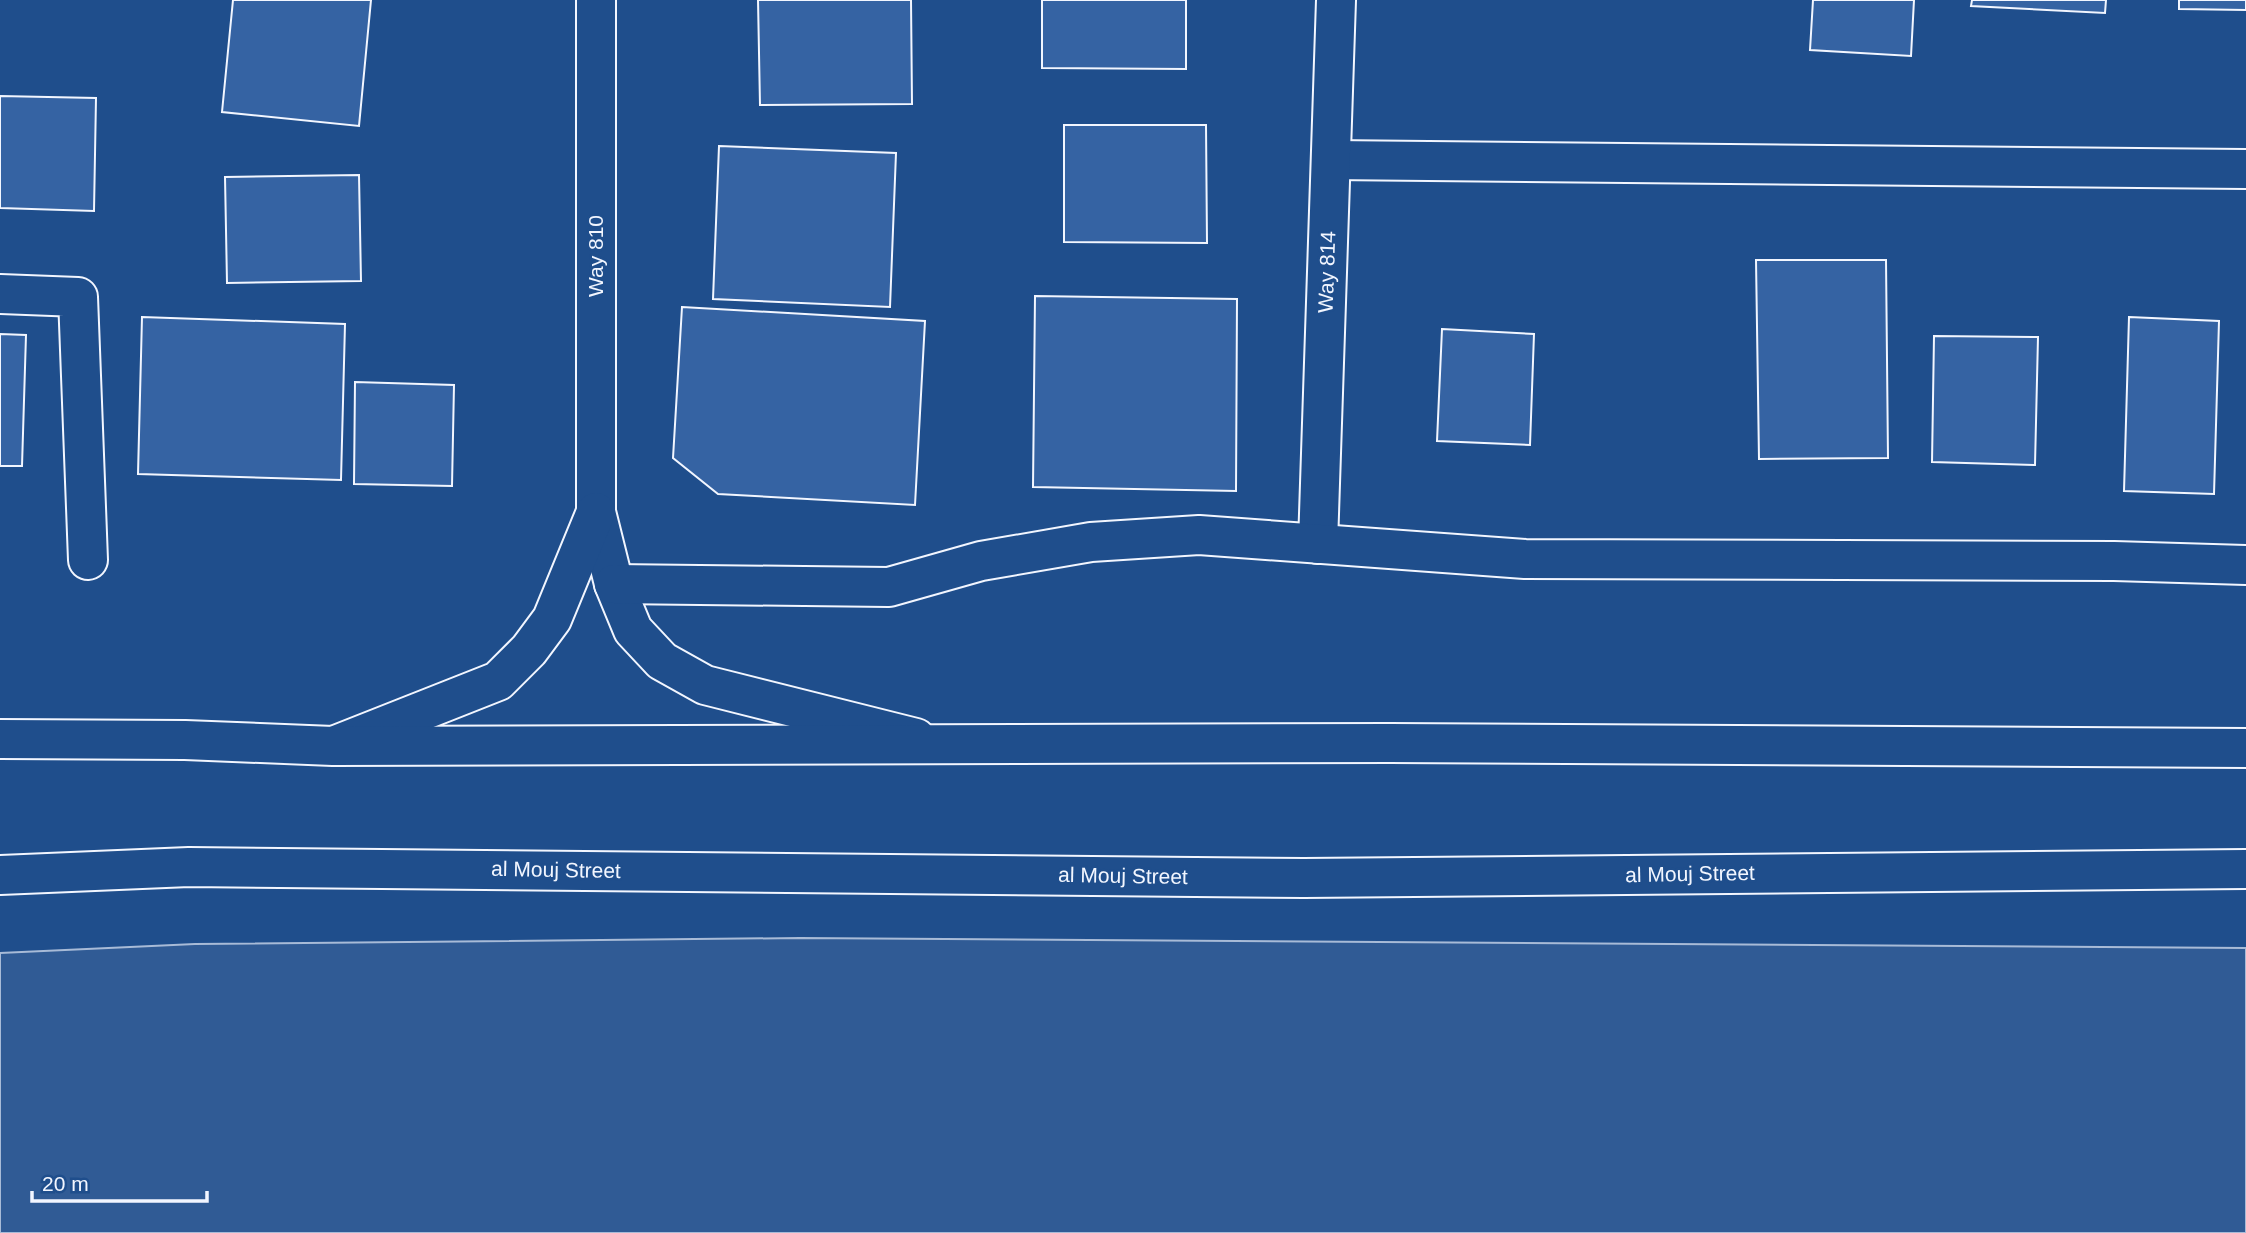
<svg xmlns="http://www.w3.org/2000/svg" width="2246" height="1233" viewBox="0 0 2246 1233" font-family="Helvetica,sans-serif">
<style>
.built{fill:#305b95;stroke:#a8bbd7;stroke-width:2}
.building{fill:#3563a3;stroke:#f2f6ff;stroke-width:2}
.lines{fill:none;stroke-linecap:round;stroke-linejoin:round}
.minor-casing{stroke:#f2f6ff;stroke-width:42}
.major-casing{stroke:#f2f6ff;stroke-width:42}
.minor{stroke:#1f4e8c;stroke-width:38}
.major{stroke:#1f4e8c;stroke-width:38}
.labels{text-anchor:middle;stroke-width:5;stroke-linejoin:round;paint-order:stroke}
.street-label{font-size:21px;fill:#f2f6ff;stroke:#1f4e8c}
</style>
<rect width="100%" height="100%" fill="#1f4e8c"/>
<path class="built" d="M800,938L2246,948V1233H0V953L195,944Z"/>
<g class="building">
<path d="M233,0H371L359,126L222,112Z"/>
<path d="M758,0H911L912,104L760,105Z"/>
<path d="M1042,0H1186V69L1042,68Z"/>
<path d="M1813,0H1914L1911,56L1810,50Z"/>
<path d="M1972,0H2106L2105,13L1971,6Z"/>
<path d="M2179,0H2246V10L2179,9Z"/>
<path d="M0,96L96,98L94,211L0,208Z"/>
<path d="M1064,125H1206L1207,243L1064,242Z"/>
<path d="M719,146L896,153L890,307L713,299Z"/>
<path d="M359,175L361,281L227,283L225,177Z"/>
<path d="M1756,260H1886L1888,458L1759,459Z"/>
<path d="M1035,296L1237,299L1236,491L1033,487Z"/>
<path d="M682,307L925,321L915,505L718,494L673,458Z"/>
<path d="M142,317L345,324L341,480L138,474Z"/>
<path d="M2129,317L2219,321L2214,494L2124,491Z"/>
<path d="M1442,329L1534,334L1530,445L1437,441Z"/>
<path d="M0,334L26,335L22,466H0Z"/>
<path d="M1934,336L2038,337L2035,465L1932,462Z"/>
<path d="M355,382L454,385L452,486L354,484Z"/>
</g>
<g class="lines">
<g class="minor-casing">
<g id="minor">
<path d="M596,0V512L614,584L633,630L662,661L705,685L916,738"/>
<path d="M1331,160L2246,169"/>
<path d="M0,294L78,297L88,560"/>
<path d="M1318,544L1336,0"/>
<path d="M614,584L889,587L981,561L1091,542L1199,535L1525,559L2114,561L2246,565"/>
<path d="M336,745L498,681L529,650L552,619L596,512"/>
</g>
</g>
<g class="major-casing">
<g id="major">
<path d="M0,739L185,740L333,746L1390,743L2246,748"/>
<path d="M0,875L189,867L1304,878L2246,869"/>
</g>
</g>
<use href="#minor" class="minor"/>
<use href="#major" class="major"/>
</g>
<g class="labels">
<g class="street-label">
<text transform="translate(596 256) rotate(-90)" y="7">Way 810</text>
<text transform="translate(1327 272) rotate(-88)" y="7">Way 814</text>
<text transform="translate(556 870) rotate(1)" y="7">al Mouj Street</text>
<text transform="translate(1690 874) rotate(-1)" y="7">al Mouj Street</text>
<text transform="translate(1123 876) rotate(1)" y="7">al Mouj Street</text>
</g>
</g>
<path d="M32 1191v10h175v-10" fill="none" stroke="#f2f6ff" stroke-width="3.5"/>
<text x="42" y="1191" font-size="21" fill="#f2f6ff" stroke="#1f4e8c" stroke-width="5" paint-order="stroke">20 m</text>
</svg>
